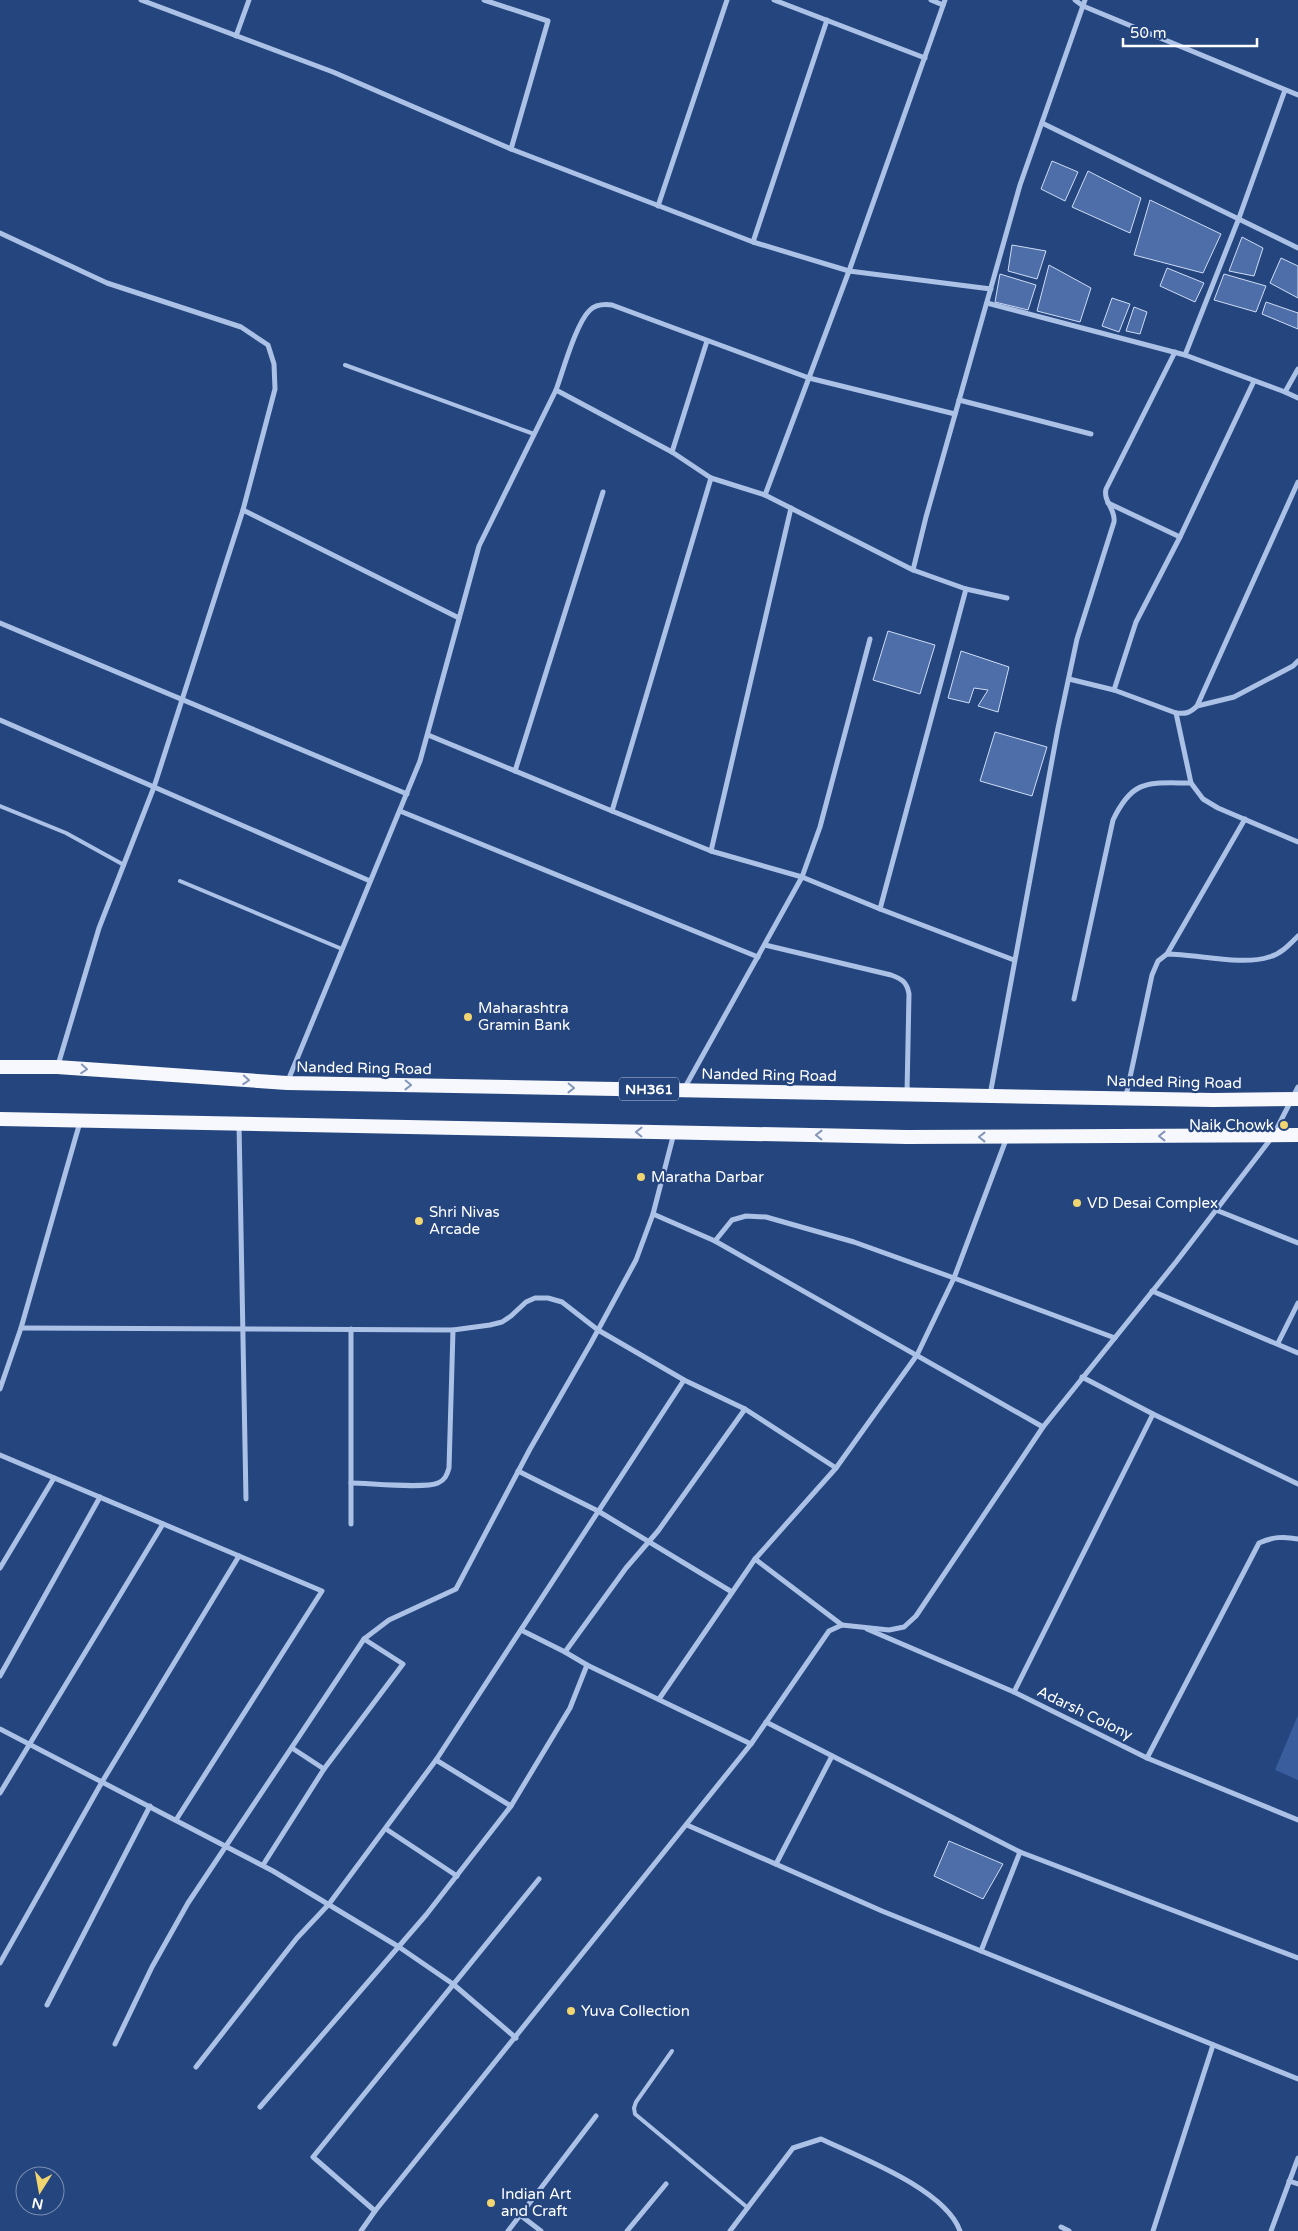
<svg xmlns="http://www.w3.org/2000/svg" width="1298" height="2231" viewBox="0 0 1298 2231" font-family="'Varela Round',sans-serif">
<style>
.green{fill:#395d9d}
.building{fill:#4d6ea8;stroke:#ceddf5}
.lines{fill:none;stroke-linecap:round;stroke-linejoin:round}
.service{stroke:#abc1e6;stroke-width:4}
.minor{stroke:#abc1e6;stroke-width:5}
.trunk{stroke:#f6f8fe;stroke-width:14}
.oneway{stroke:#8396b8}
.poi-dot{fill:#f0d570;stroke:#25457f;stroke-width:2}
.labels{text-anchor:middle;stroke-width:4.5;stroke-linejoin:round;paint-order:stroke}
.shield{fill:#25457f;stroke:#bec7d9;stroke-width:1}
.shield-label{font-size:14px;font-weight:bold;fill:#fff}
.poi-label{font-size:15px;fill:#fff;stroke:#25457f;text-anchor:start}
.street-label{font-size:15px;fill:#fff;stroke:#25457f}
</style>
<rect width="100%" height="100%" fill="#25457f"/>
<path class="green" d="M1298,1715V1780L1275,1770Z"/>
<g class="building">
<path d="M1052,161L1078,172L1065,201L1041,189Z"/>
<path d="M1088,171L1141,198L1130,233L1072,207Z"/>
<path d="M1150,200L1221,234L1203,273L1134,255Z"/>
<path d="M1242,237L1263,248L1254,276L1229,271Z"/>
<path d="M1012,245L1046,251L1037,279L1008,271Z"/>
<path d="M1281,258L1298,266V298L1270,283Z"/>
<path d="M1049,265L1091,288L1080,322L1037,311Z"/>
<path d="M1167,268L1204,283L1195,302L1160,286Z"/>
<path d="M1000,274L1036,285L1028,310L995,302Z"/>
<path d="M1224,274L1266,286L1256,312L1214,300Z"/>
<path d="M1112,298L1130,304L1119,332L1102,326Z"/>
<path d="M1266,302L1298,313V329L1262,314Z"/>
<path d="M1134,307L1147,312L1140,334L1126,331Z"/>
<path d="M888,631L935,645L920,694L873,680Z"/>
<path d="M961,651L1009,667L998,712L978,706L988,690L974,688L969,703L948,698Z"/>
<path d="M995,732L1047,747L1032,796L980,781Z"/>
<path d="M949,1841L1003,1864L983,1899L934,1876Z"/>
</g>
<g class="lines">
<g class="service">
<path d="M345,365L534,434"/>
<path d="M0,806L66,833L124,865"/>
<path d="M180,881L342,949"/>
<path d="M672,2051L636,2102L634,2108L635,2114L748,2208"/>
</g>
<g class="minor">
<path d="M141,0L333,72L511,149L753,242L849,271L991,289"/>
<path d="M484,0L548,21L511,149"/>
<path d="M774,0L925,58"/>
<path d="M931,0L943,5"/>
<path d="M1075,0L1083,6L1298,95"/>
<path d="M236,36L249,0"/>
<path d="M1285,90L1239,218L1185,355L1285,392L1298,369"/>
<path d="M1042,123L1298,248"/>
<path d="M658,206L727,0"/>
<path d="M0,233L107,283L241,327L268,345L274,364L275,389L243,510L154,787L99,928L58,1065"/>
<path d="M753,242L827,20"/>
<path d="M987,303L1185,355"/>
<path d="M1285,392L1298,398"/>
<path d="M959,400L1091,434"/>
<path d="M672,452L707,341"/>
<path d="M711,478L612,811L711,851L802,877L820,827L870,639"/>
<path d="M765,495L849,271L945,0"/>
<path d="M1108,503L1180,537"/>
<path d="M243,510L459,618"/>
<path d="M913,570L765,495L711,478L672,452L556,390C563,371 576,323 590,310C596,304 604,304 612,305L809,378L955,414"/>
<path d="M1007,598L966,589L913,570L926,517L1020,185L1085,0"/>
<path d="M0,623L407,794"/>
<path d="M1069,679L1114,690L1176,713C1186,714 1190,713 1197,706L1298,482"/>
<path d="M1114,690L1136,622L1180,537L1254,381"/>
<path d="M1197,706L1234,697L1293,666L1298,661"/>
<path d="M1176,713L1191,783L1203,799L1218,808L1298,842"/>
<path d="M0,720L370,881"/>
<path d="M428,735L612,811"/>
<path d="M515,771L603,492"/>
<path d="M400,811L758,957"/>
<path d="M711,851L791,508"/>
<path d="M880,909L1014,960"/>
<path d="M765,945L891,975C902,979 907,982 909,994L907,1093"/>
<path d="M1167,954L1245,819"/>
<path d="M1074,999L1113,820C1133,778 1149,783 1191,783"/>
<path d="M287,1083L420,761L479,546L556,390"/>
<path d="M684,1089L802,877L880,909L966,589"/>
<path d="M990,1095L1058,728L1077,639L1114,522C1116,509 1103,502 1106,489L1175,352"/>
<path d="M1126,1096L1152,975L1158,961L1167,954C1196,954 1243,966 1269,957C1281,954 1290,944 1298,936"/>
<path d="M239,1124L246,1499"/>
<path d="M1216,1210L1298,1243"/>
<path d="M653,1214L715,1241L1043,1427"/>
<path d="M715,1241L732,1220L746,1216L766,1217L854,1242L954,1278L1007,1137"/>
<path d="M1152,1291L1298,1353"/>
<path d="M21,1328L453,1330L490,1325L502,1322L511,1316L526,1302L535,1298H548L562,1302L598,1330L684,1380L745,1409L836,1468"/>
<path d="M1278,1343L1298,1303"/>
<path d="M1082,1377L1153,1414L1298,1484"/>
<path d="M0,1389L21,1328L80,1122"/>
<path d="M0,1455L322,1591L176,1820"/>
<path d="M518,1471L598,1511L732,1592"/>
<path d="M351,1483C368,1483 425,1489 438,1483C445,1480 447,1475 449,1468L453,1330"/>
<path d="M351,1524V1329"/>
<path d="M0,1568L54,1478"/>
<path d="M842,1625L755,1559L836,1468L917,1355L954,1278L1115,1338"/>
<path d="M867,1629L1014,1692L1147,1758L1298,1820"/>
<path d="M521,1630L565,1652"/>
<path d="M587,1665L751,1744"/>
<path d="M0,1676L100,1497"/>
<path d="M1014,1692L1153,1414"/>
<path d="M659,1699L755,1559"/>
<path d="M766,1722L1020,1852"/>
<path d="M0,1729L273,1871L399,1947L453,1984L516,2038"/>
<path d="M292,1748L324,1769"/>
<path d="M1147,1758L1259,1543C1273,1537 1283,1536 1298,1539"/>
<path d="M0,1793L163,1524"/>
<path d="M511,1806L436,1760L684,1380"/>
<path d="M687,1825L882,1911L1298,2079"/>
<path d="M386,1829L457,1876"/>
<path d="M776,1864L832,1756"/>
<path d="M263,1865L324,1769L403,1664L364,1639L389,1620L456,1589L530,1449L591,1343L636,1260L653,1214L674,1133"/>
<path d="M981,1951L1020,1852L1298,1958"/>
<path d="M0,1963L102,1782L239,1556"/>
<path d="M47,2005L150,1806"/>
<path d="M115,2044L152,1967L188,1903L364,1639"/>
<path d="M196,2067L297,1938L329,1904L436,1760"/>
<path d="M260,2107L426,1915L511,1806L570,1708L587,1665L565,1652L626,1568L658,1531L745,1409"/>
<path d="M1289,2181L1298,2184"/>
<path d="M375,2211L313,2157L539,1879"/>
<path d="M520,2215L541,2231"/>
<path d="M1061,2227L1069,2231"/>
<path d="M361,2231L375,2211L751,1744L829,1631L842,1625L889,1630L904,1627L916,1616L1043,1427L1176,1262L1273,1136L1298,1087"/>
<path d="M508,2231L596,2116"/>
<path d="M627,2231L666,2184"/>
<path d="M730,2231L793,2148L821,2139C859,2157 945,2189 960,2231"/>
<path d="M1153,2231L1213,2045"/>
<path d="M1271,2231L1298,2158"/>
</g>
<g class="trunk">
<path d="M0,1067H57L287,1083L1213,1100L1298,1099"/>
<path d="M0,1119L907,1137L1298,1135"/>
</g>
</g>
<defs><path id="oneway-chevron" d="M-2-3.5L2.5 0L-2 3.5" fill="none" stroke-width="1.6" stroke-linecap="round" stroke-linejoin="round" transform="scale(1.25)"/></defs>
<g class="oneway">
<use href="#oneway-chevron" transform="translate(84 1069) rotate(4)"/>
<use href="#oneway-chevron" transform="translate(246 1080) rotate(4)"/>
<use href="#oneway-chevron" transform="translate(408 1085) rotate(1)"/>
<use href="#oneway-chevron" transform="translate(571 1088) rotate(1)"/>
<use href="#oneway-chevron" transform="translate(639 1132) rotate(-179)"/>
<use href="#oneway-chevron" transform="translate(819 1135) rotate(-179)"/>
<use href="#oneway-chevron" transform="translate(1162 1136) rotate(180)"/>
<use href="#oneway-chevron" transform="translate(982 1137) rotate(180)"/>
</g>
<g class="poi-dot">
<circle cx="468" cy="1017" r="5"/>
<circle cx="1284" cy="1125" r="5"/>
<circle cx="641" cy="1177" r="5"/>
<circle cx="1077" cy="1203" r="5"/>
<circle cx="419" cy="1221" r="5"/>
<circle cx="571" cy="2011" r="5"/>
<circle cx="491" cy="2203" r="5"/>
</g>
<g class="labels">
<rect class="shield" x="619" y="1077.5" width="60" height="23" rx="4"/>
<g class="shield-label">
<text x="649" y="1094">NH361</text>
</g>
<g class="poi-label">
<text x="478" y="1013">Maharashtra<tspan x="478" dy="17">Gramin Bank</tspan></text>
<text x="1274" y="1130" text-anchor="end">Naik Chowk</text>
<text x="651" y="1182">Maratha Darbar</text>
<text x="1087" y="1208">VD Desai Complex</text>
<text x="429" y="1217">Shri Nivas<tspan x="429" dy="17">Arcade</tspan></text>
<text x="581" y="2016">Yuva Collection</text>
<text x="501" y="2199">Indian Art<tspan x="501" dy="17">and Craft</tspan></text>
</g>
<g class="street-label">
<text transform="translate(364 1068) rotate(1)" y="5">Nanded Ring Road</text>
<text transform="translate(769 1075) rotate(1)" y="5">Nanded Ring Road</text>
<text transform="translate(1174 1082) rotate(1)" y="5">Nanded Ring Road</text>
<text transform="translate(1085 1713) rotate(26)" y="5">Adarsh Colony</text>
</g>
</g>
<g transform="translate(40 2191) rotate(191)"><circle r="24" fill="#25457f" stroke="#7c8fb2"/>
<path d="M0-4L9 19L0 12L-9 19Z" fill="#f0d570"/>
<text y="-8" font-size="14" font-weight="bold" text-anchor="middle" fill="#ffffff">N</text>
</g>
<path d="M1123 38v8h134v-8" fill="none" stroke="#ffffff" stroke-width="2.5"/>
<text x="1130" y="38" font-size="15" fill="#ffffff" stroke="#25457f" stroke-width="4" paint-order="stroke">50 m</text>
</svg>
